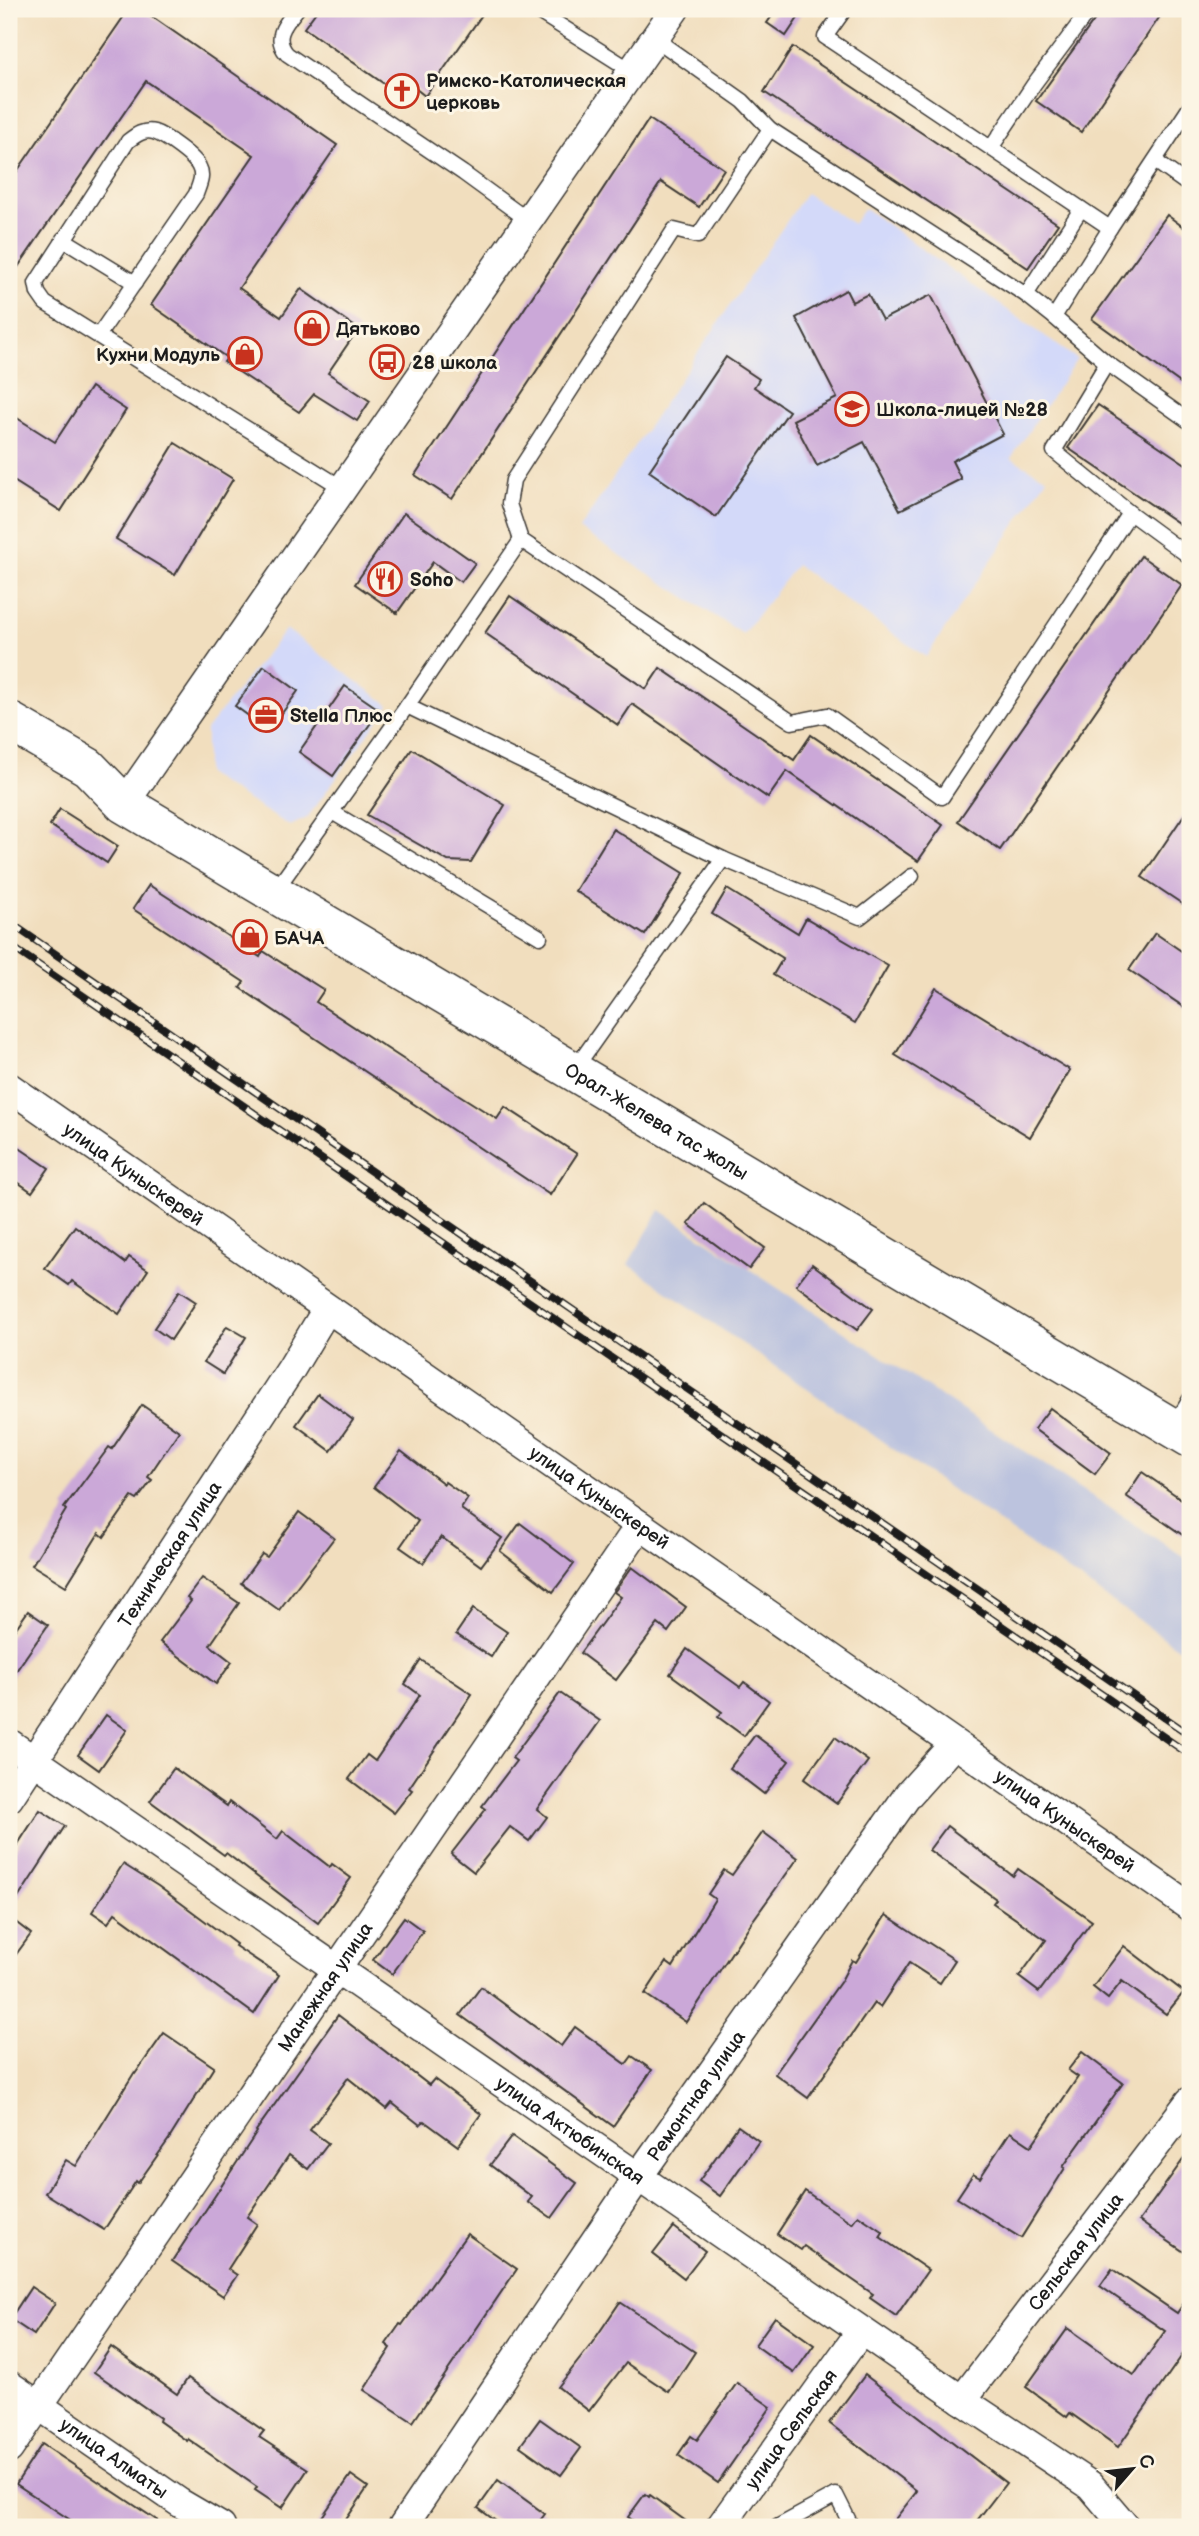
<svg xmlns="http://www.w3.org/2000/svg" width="1199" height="2536" viewBox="0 0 1199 2536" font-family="'Balsamiq Sans',sans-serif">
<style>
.built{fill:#d3d9f9}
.industrial{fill:#bcc3de}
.building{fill:#cba8d8}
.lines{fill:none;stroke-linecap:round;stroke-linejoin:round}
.service-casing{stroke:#3c3934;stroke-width:17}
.minor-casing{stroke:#3c3934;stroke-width:31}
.primary-casing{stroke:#3c3934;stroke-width:41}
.service{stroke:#fff;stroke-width:14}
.minor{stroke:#fff;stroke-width:28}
.primary{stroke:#fff;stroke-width:38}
.rail-casing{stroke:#1c1c1c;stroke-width:8}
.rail{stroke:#fcf5e5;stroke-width:5;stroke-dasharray:16;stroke-linecap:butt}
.labels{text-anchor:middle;stroke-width:6;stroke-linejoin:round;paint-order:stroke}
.poi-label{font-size:19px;font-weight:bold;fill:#1c1c1c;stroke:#fcf5e5;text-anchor:start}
.street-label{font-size:19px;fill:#1c1c1c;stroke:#fcf5e5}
</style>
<rect width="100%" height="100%" fill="#fcf5e5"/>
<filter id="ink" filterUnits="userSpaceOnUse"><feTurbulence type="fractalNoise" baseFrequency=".0143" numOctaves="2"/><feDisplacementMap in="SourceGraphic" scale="14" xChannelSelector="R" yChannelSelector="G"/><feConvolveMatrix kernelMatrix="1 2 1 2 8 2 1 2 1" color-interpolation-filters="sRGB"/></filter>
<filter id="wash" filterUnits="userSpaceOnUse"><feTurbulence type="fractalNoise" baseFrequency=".00686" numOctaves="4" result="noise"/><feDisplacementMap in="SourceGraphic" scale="28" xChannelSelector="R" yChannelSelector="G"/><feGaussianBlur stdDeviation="1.57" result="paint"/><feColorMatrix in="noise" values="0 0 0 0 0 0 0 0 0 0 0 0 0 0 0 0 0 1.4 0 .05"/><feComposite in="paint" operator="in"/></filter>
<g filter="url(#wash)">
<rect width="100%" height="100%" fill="#f1debe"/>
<g class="built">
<path d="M806,193L853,224L864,208L1077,359L1011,458L1047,478L926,657L796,565L743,634L579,529Z"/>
<path d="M286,629L389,705L307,818L290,826L206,774V730Z"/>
</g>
<path class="industrial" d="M660,1210L1190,1561V1656L628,1264Z"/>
<g id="blocks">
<g class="building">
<path d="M129,9H141L337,145L239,288L281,317L301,289L358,329L328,373L370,401L357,421L314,394L299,412L224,362L227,358L151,305L254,155L146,81L9,280V183Z"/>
<path d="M318,9H486L425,96L411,85L403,97L304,28Z"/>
<path d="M777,9H804L786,36L767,23Z"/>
<path d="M1099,9H1165L1081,132L1036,101L1098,15Z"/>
<path d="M793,47L1058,224L1028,268L764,92Z"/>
<path d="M649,119L724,169L699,207L661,182L452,499L415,475Z"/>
<path d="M1167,215L1190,232V390L1092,319Z"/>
<path d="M846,290L852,302L868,294L882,320L931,295L1003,434L952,461L961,479L900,510L864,442L817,466L793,420L837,398L796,318Z"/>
<path d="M726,357L759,379L754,387L789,411L716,517L649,471Z"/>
<path d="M91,387L126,410L61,511L9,478V413L55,442Z"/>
<path d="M1098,405L1190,467V531L1068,448Z"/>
<path d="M175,443L233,479L175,575L116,539Z"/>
<path d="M404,513L475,563L461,582L433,562L397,613L355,584Z"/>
<path d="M1141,556L1182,585L1000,850L958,821Z"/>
<path d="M510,596L646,689L660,668L794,760L811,735L943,825L918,861L787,771L768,798L632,704L618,725L485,633Z"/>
<path d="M264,666L298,691L269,731L235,706Z"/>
<path d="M345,686L380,710L333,776L299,752Z"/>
<path d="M412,749L505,805L471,862L448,861L367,815Z"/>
<path d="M1190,806V909L1142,877Z"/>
<path d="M60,809L118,846L107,863L50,825Z"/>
<path d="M613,829L684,873L645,935L575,891Z"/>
<path d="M149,885L260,957L263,951L324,990L316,1002L406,1061L497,1119L505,1107L577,1154L550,1195L240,988L244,982L133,909Z"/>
<path d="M727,889L798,933L806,918L888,966L855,1023L773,975L783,958L712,914Z"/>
<path d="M1155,933L1190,957V1011L1129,970Z"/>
<path d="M936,988L1070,1070L1030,1137L895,1055Z"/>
<path d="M9,1141L49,1168L32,1192L9,1176Z"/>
<path d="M704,1203L765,1248L749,1269L688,1224Z"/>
<path d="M75,1226L125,1263L129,1257L148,1270L119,1314L72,1281L69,1285L45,1268Z"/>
<path d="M812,1264L873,1309L857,1330L796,1285Z"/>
<path d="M179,1291L196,1302L171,1340L154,1328Z"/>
<path d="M227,1326L246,1337L223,1374L204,1362Z"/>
<path d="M318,1394L353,1420L331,1451L296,1425Z"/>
<path d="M142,1405L179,1431L148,1477L152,1480L137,1500L132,1497L104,1537L99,1533L66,1586L32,1565L66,1510L64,1508L109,1447L112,1449Z"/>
<path d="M1050,1408L1111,1453L1095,1474L1034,1429Z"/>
<path d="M401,1451L444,1484L445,1482L468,1498L461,1509L502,1538L481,1566L441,1537L423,1563L400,1547L418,1521L374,1487Z"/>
<path d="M1142,1472L1190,1505V1540L1126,1496Z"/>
<path d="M299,1512L334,1538L279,1610L241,1583L262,1554L267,1557Z"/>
<path d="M520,1523L574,1564L553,1592L500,1551Z"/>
<path d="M632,1567L686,1607L668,1632L658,1624L616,1680L580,1653L621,1597L614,1592Z"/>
<path d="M202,1578L239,1603L210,1645L232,1662L216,1684L160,1642L191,1601L187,1598Z"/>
<path d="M473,1609L507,1632L491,1657L456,1634Z"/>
<path d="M28,1611L48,1625L9,1681V1638Z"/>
<path d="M687,1649L740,1687L744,1682L769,1701L744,1736L718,1717L722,1712L670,1674Z"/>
<path d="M421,1660L472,1694L409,1788L412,1790L394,1813L349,1779L367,1755L375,1761L420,1695L405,1684Z"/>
<path d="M560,1693L600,1721L537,1809L547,1817L529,1841L510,1827L474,1872L451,1854L486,1809L482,1806L516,1761L512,1758Z"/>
<path d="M106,1715L127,1730L99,1770L78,1755Z"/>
<path d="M755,1735L789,1761L764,1794L730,1768Z"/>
<path d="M835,1737L868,1761L837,1803L804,1779Z"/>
<path d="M174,1768L227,1806L229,1802L277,1839L283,1831L330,1867L332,1864L351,1878L318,1923L226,1853L224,1855L150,1801Z"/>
<path d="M40,1810L65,1826L9,1912V1858Z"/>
<path d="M947,1826L1013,1876L1018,1869L1092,1921L1039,1992L1019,1977L1046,1940L993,1903L996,1899L929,1850Z"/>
<path d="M763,1832L798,1858L751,1923L686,2022L645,1994L666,1962L673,1967L715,1899L708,1894L724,1870L732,1875Z"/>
<path d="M123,1864L158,1886L236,1944L235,1946L279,1975L254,2014L115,1913L108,1923L92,1912Z"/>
<path d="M886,1915L955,1960L940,1983L909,1963L880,2007L874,2003L808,2098L775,2074L841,1981L852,1960L856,1962Z"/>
<path d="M9,1917L31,1934L9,1964Z"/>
<path d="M404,1917L423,1931L392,1974L373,1960Z"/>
<path d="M1124,1946L1184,1992L1166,2014L1122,1981L1108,1999L1093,1987Z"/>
<path d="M481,1987L561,2046L575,2027L626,2064L632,2056L652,2070L613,2126L460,2015Z"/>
<path d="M338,2015L429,2085L434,2079L481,2114L458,2146L424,2121L420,2125L392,2103L387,2109L348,2078L310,2130L328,2143L308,2169L289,2155L247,2217L257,2224L228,2269L237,2275L223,2296L172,2261L257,2132L256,2131Z"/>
<path d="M164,2033L214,2067L169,2139L138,2183L136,2181L104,2230L45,2193L66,2160L76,2166L134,2073L135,2074Z"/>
<path d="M1082,2052L1123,2083L1063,2167L1065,2168L1021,2238L957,2198L973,2174L980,2178L1010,2132L1031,2146L1078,2077L1068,2070Z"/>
<path d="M738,2126L759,2141L720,2196L699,2181Z"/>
<path d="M512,2136L577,2183L552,2218L528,2202L532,2197L490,2165Z"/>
<path d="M1190,2150V2256L1139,2221Z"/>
<path d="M805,2191L852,2223L858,2215L883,2232L880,2237L928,2270L896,2316L870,2298L873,2294L804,2246L801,2250L777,2234Z"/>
<path d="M674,2227L705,2251L684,2278L653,2254Z"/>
<path d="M467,2234L517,2269L413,2422L364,2390L391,2348L386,2344L400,2324L402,2325Z"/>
<path d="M1112,2269L1177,2313L1190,2294V2344L1118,2447L1070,2413L1067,2417L1026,2387L1068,2328L1134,2375L1165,2331L1100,2286Z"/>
<path d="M31,2287L55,2303L34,2335L10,2319Z"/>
<path d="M620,2302L695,2352L669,2392L626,2363L589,2411L558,2387L590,2346Z"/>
<path d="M775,2317L814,2345L794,2373L755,2345Z"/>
<path d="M111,2347L177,2394L188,2378L264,2431L259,2437L308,2469L282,2508L255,2490L257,2487L188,2439L187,2441L159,2421L160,2418L94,2372Z"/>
<path d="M865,2375L1006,2483L972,2527H889L917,2491L829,2423Z"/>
<path d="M737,2383L771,2407L718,2483L678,2455L691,2436L697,2440Z"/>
<path d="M540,2419L581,2448L561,2475L520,2446Z"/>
<path d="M42,2444L167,2527H81L16,2484Z"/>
<path d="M351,2475L368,2487L341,2527H315Z"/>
<path d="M498,2480L545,2514L535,2527H504L478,2508Z"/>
<path d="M645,2494L649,2497L650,2495L694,2527H642L628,2517Z"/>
</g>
</g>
</g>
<g filter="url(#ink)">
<use href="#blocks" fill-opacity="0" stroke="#3c3934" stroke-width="2"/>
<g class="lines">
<g class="service-casing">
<g id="service">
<path d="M297,9C286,23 272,37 287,54L463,173L529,221"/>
<path d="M534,9L632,71"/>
<path d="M845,9L825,37L1110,228L1054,317L1107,363L1054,451L1130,513L1190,557"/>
<path d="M654,38L743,101L770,129L1026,295L1081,209"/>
<path d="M770,129L698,236L674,230L513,480L509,504L521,540L792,722L827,715L942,797L1130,513"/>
<path d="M991,148L1034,84L1090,9"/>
<path d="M1155,161L1190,186"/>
<path d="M1110,228L1190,107"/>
<path d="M63,239L135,283"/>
<path d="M1026,295L1054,317"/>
<path d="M98,336L196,194C199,185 204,176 199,167C195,157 164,135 154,132C144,129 136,135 128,141L36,283L38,293L45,303L344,489"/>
<path d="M1107,363L1190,422"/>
<path d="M407,706L723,859L860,917L912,876"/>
<path d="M332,812L540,937"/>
<path d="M275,891L407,706L521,540"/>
<path d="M574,1070L723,859"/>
<path d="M1173,1428L1190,1399"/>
<path d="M777,2527L836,2495L852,2527"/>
</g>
</g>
<g class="minor-casing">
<g id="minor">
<path d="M124,804L675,9"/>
<path id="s1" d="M9,1087L1190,1907"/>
<path id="s2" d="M9,1743L962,2400L1090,2485L1124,2525L1123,2527"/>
<path id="s3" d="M9,1798L291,1369L327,1309"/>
<path id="s4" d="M9,2385L180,2503L221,2527"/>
<path id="s5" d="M962,2400L1190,2101"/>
<path id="s6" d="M9,2449L640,1525"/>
<path id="s7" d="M402,2527L638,2177L908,1795L954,1744"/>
<path id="s8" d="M720,2527L861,2331"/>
</g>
</g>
<g class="primary-casing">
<g id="primary">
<path id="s9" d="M9,721L88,767L124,804L1190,1438"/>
</g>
</g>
<use href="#service" class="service"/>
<use href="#minor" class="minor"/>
<use href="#primary" class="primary"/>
<g class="rail-casing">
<g id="rail">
<path d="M9,922L1190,1735"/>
<path d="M9,945L1190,1755"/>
</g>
</g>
<use href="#rail" class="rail"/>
</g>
</g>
<defs>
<g id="church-ring" transform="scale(1.75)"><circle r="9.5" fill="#fcf5e5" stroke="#c8321e" stroke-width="1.5"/><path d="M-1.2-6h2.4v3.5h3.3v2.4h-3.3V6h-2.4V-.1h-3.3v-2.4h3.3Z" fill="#c8321e"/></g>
<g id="shop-ring" transform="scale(1.75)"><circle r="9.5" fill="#fcf5e5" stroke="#c8321e" stroke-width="1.5"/><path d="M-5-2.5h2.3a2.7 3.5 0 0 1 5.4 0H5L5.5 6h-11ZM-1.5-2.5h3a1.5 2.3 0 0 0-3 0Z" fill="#c8321e"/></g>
<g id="bus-ring" transform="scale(1.75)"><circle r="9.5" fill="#fcf5e5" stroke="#c8321e" stroke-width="1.5"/><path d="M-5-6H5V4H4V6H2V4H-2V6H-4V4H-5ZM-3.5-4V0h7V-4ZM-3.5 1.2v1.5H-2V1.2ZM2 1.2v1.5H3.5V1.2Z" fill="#c8321e"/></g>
<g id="school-ring" transform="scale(1.75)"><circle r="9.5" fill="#fcf5e5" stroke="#c8321e" stroke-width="1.5"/><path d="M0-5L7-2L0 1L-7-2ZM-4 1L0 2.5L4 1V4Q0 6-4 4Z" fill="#c8321e"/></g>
<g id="restaurant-ring" transform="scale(1.75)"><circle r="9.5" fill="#fcf5e5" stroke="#c8321e" stroke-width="1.5"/><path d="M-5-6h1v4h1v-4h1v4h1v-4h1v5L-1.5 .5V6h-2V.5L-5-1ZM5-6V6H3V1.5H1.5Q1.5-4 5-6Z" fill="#c8321e"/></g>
<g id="office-ring" transform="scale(1.75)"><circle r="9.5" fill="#fcf5e5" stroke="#c8321e" stroke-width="1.5"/><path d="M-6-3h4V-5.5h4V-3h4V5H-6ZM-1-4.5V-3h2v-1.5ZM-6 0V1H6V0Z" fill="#c8321e"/></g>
</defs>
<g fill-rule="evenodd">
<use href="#church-ring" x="402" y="91"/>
<use href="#shop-ring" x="312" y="328"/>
<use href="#shop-ring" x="245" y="354"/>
<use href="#bus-ring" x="387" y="362"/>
<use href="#school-ring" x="852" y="409"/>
<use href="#restaurant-ring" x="385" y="579"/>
<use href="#office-ring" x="266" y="715"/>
<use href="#shop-ring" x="250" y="937"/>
</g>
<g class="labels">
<g class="poi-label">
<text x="426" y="87">Римско-Католическая<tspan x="426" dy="22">церковь</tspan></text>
<text x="336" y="335">Дятьково</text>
<text x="220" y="361" text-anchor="end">Кухни Модуль</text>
<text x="412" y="369">28 школа</text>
<text x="876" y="416">Школа-лицей №28</text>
<text x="410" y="586">Soho</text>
<text x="290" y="722">Stella Плюс</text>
<text x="274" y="944">БАЧА</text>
</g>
<g class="street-label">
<text dy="7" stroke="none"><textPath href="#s9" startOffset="763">Орал-Желева тас жолы</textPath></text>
<text dy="7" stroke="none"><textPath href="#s1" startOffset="152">улица Куныскерей</textPath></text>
<text dy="7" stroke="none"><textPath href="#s1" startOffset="719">улица Куныскерей</textPath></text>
<text dy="7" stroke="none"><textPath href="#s3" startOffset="292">Техническая улица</textPath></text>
<text dy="7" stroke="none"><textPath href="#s1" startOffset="1286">улица Куныскерей</textPath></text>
<text dy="7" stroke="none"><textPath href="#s6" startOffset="560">Манежная улица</textPath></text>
<text dy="7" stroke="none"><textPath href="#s7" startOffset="522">Ремонтная улица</textPath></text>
<text dy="7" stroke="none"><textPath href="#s2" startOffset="682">улица Актюбинская</textPath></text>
<text dy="7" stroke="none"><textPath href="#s5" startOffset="187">Сельская улица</textPath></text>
<text dy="7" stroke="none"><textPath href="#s8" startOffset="121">улица Сельская</textPath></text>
<text dy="7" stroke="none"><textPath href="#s4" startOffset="128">улица Алматы</textPath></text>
</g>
</g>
<rect width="1199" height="2536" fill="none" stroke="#fcf5e5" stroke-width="35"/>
<g transform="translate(1132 2469) rotate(62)" stroke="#fcf5e5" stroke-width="5" paint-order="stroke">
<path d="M0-5L12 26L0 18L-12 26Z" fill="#1c1c1c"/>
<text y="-10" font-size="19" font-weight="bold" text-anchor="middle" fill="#1c1c1c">С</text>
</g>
</svg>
